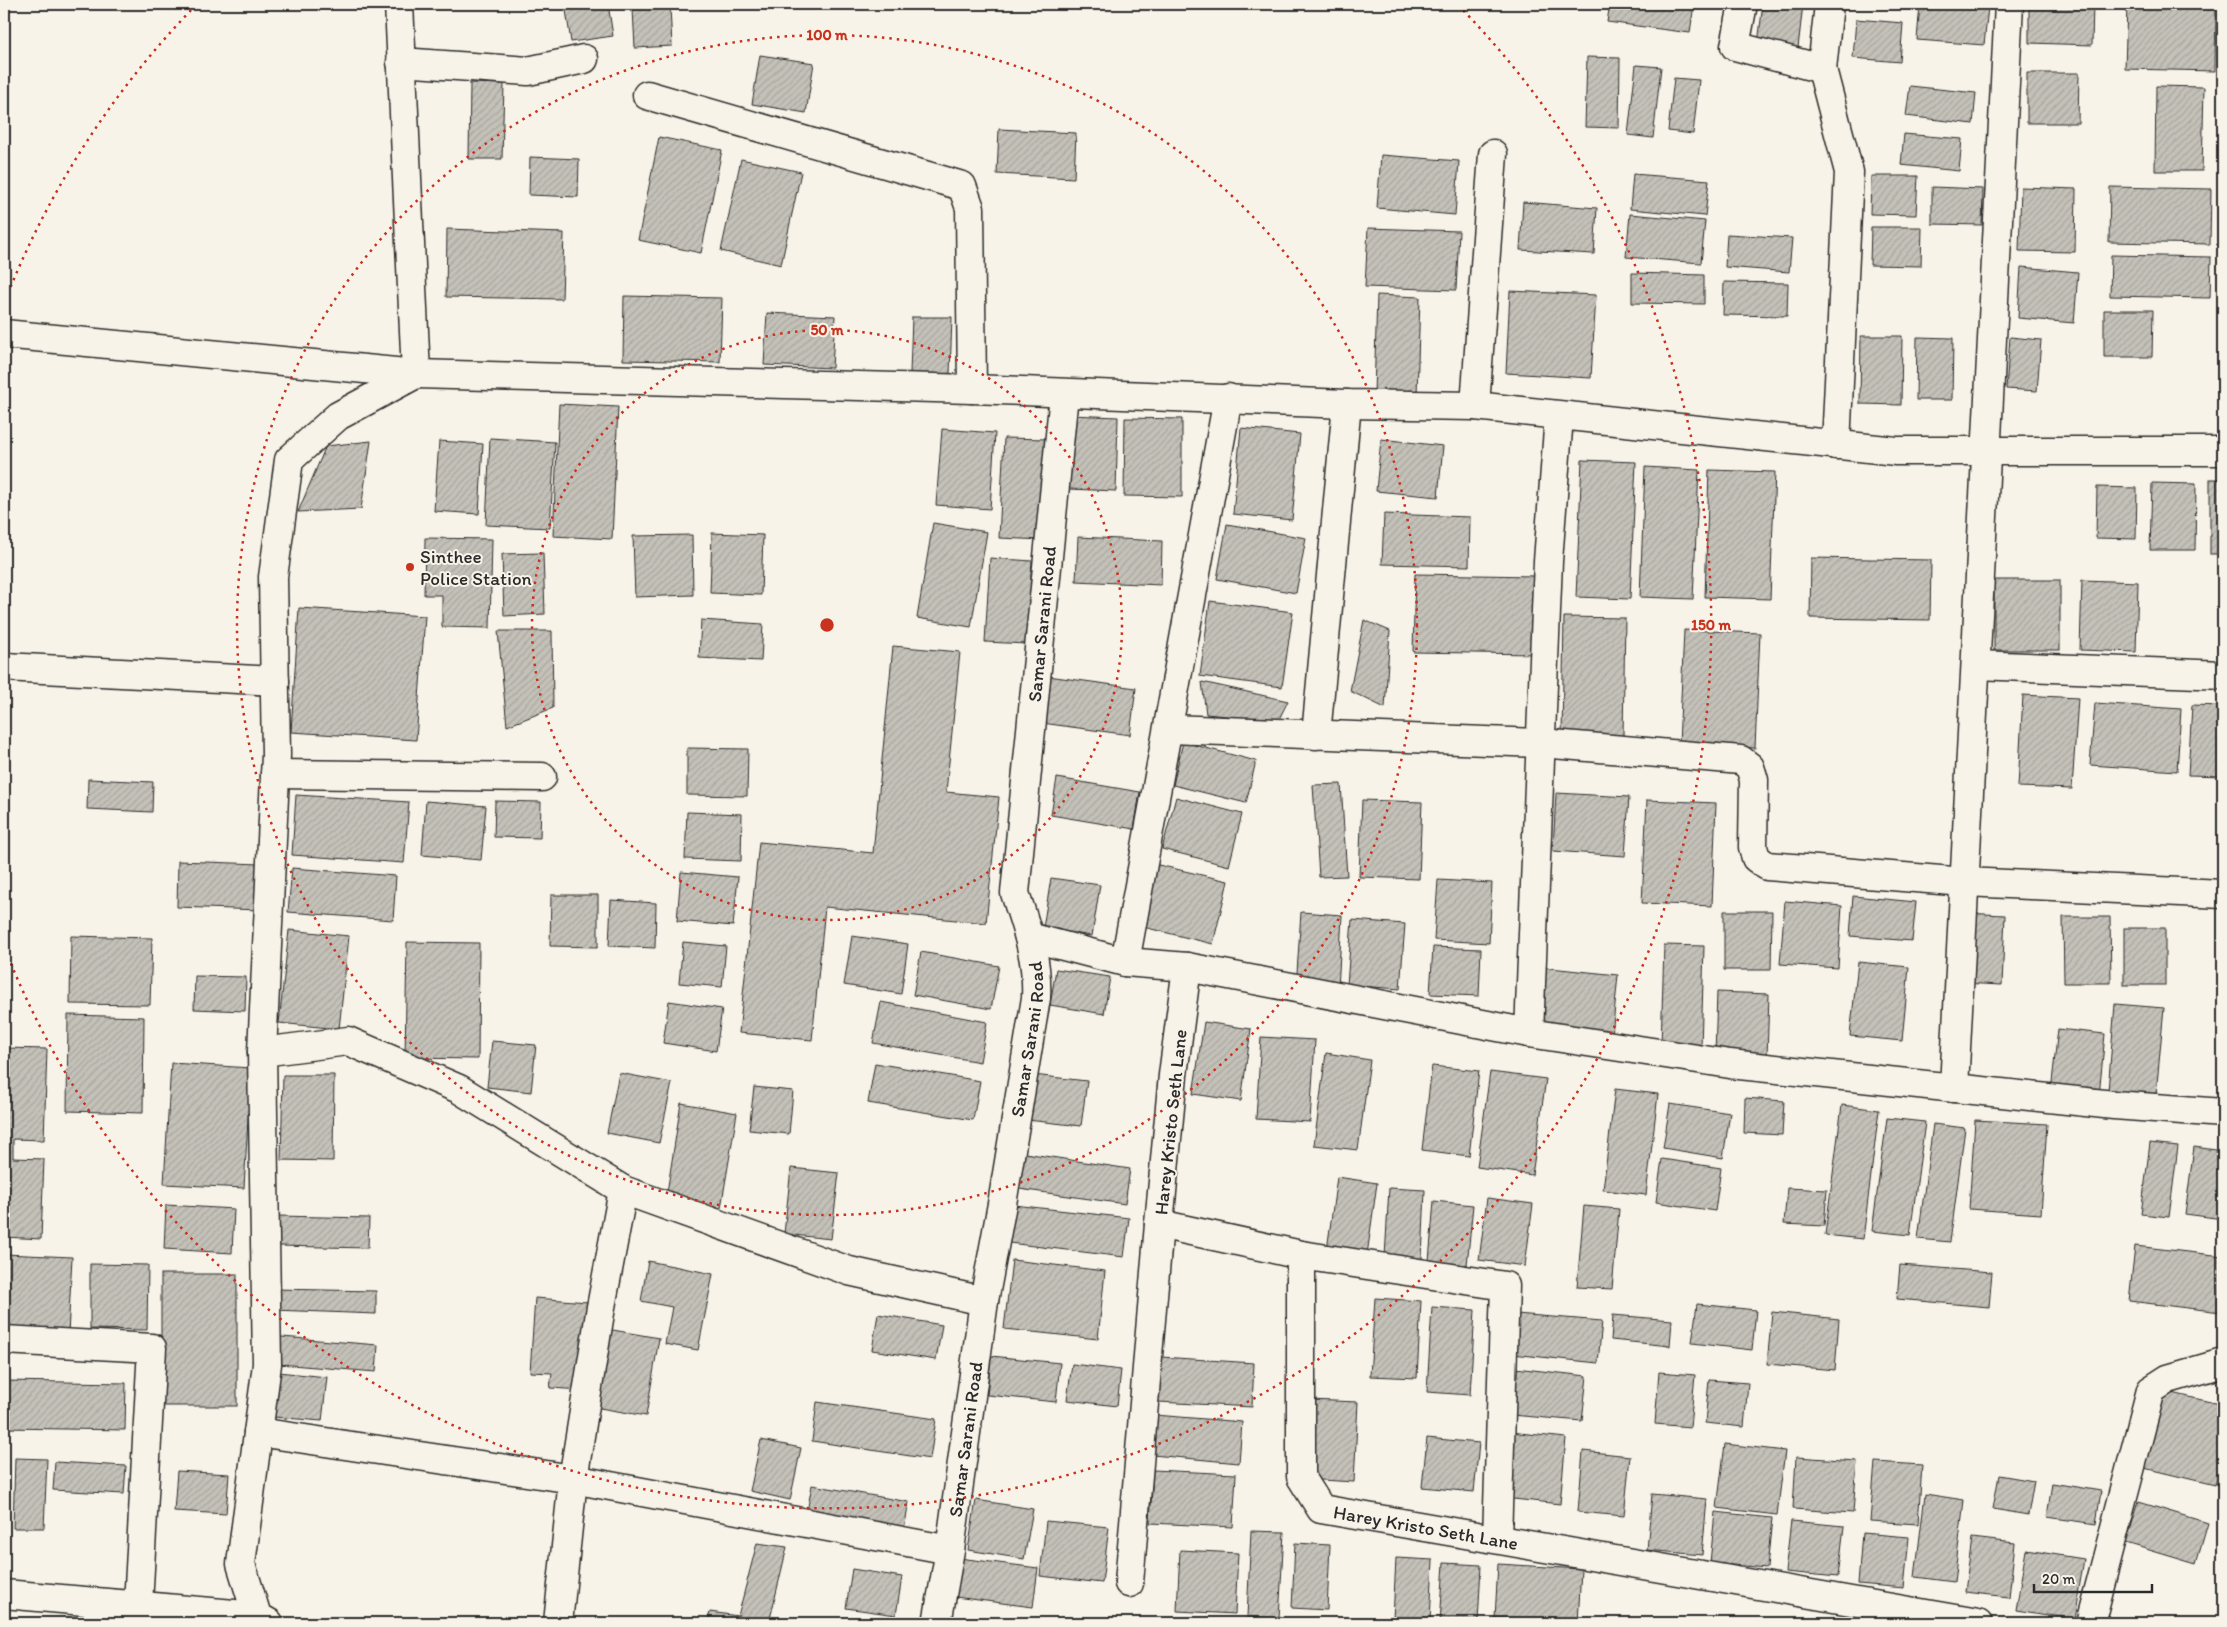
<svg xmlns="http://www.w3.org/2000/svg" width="2227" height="1627" viewBox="0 0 2227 1627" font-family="Itim,sans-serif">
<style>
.building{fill:url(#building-hatch);stroke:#2b2b2b}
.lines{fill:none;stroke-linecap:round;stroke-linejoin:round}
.street-casing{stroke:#2b2b2b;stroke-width:31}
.secondary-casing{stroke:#2b2b2b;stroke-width:31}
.street{stroke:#f7f3e8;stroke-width:28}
.secondary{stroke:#f7f3e8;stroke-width:28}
.ring{fill:none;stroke:#c8321e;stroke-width:2.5;stroke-dasharray:2.5 5}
.poi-dot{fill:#c8321e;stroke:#f7f3e8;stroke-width:2}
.labels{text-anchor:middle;stroke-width:4;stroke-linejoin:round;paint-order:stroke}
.poi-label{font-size:19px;fill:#2b2b2b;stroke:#f7f3e8;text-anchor:start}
.street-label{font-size:19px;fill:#2b2b2b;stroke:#f7f3e8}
.centre{fill:#c8321e;stroke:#f7f3e8;stroke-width:2.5}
.ring-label{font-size:15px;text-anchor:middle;font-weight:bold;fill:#c8321e;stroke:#f7f3e8;stroke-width:4;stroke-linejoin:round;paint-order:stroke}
</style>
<defs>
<pattern id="building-hatch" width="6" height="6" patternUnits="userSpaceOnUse" patternTransform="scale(1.25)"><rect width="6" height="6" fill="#c4c1b9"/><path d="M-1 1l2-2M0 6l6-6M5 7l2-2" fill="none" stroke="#a9a69f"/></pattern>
</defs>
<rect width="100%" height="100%" fill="#f7f3e8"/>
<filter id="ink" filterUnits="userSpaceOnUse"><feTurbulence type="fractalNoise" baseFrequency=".02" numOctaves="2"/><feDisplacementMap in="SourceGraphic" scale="10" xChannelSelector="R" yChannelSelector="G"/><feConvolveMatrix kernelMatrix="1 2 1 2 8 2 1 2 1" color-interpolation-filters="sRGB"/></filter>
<g filter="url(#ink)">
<g class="building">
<path d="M565,4H608L613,36L571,42Z"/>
<path d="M1610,4H1694L1690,33L1607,22Z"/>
<path d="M1763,4H1803L1798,48L1758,43Z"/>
<path d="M1920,4L1988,7L1984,45L1917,40Z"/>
<path d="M2029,4H2093L2092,45L2029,43Z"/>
<path d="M2127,4H2216L2215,71L2125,69Z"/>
<path d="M670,7L672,46L635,48L633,9Z"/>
<path d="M1856,19L1903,23L1900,62L1853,58Z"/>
<path d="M760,55L814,63L806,113L752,104Z"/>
<path d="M1587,57L1620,58L1619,128L1585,127Z"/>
<path d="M1636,65L1661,67L1653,138L1628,135Z"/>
<path d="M2027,73H2079L2078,123H2027Z"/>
<path d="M1674,78L1699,80L1693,134L1668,131Z"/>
<path d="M470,83L504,84L502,159H469Z"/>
<path d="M1910,86L1976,93L1973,124L1906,116Z"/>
<path d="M2156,86L2204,87L2202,171H2155Z"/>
<path d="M999,129L1076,133L1074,178L997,174Z"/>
<path d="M1904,134L1962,139L1959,171L1901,165Z"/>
<path d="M659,137L722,150L701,253L638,240Z"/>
<path d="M1381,155L1459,161L1455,215L1377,208Z"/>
<path d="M530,157L579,159L578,197L529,195Z"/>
<path d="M741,159L801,172L781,265L721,251Z"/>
<path d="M1633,174L1709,180L1705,216L1630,209Z"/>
<path d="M1871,176H1918L1916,215L1870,214Z"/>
<path d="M1932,187L1983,189L1982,225L1932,224Z"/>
<path d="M2021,187L2076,189L2075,252L2019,251Z"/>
<path d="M2110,187L2211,189L2210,244L2109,242Z"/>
<path d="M1523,202L1597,208L1594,254L1520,250Z"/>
<path d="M1630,214L1705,221L1701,263L1626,257Z"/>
<path d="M1871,227H1922L1921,266L1870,265Z"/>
<path d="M1368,228L1459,231L1456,290L1365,287Z"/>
<path d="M447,229L564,233L562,299L446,297Z"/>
<path d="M1727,234L1792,238L1789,272L1725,267Z"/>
<path d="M2111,255L2211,257L2210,298L2110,296Z"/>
<path d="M2021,267L2078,272L2074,323L2018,318Z"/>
<path d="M1632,273L1704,275V304L1632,303Z"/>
<path d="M1724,282L1788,283L1787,316L1723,315Z"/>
<path d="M1510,291L1596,295L1591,378L1506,373Z"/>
<path d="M1377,295L1420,297L1417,395L1374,394Z"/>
<path d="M624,296L722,298L720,362L623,360Z"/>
<path d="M2104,310H2153L2152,357H2104Z"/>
<path d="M767,313L835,316L832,368L764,365Z"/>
<path d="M912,317H952L950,374L910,373Z"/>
<path d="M1861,336H1902L1901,405L1860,404Z"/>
<path d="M1917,337L1953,338L1952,400H1916Z"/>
<path d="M2010,337L2041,340L2037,391L2006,389Z"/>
<path d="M559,404L618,407L612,539L553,536Z"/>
<path d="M1071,415L1118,417L1116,491L1069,489Z"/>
<path d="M1125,418L1182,419V497L1124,496Z"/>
<path d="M1241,428L1300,434L1292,520L1233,514Z"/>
<path d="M942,429L995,433L990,509L936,505Z"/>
<path d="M490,438L555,442L550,528L486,525Z"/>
<path d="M1004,438L1048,439L1043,540L999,538Z"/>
<path d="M1381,439L1443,446L1438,497L1376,491Z"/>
<path d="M371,441L361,509L298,512L326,446Z"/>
<path d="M439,441L483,444L479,514L434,511Z"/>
<path d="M1582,460L1636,462L1630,599L1576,597Z"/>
<path d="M1645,467L1699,470L1693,599L1640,597Z"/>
<path d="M1709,470L1775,472L1770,599L1705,597Z"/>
<rect x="2210" y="479" width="13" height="75"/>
<path d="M2152,483L2196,484L2195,550H2150Z"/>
<path d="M2097,487L2137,488L2136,539L2096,538Z"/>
<path d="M1384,514L1470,517L1469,566L1382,564Z"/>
<path d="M933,523L987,532L971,627L917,618Z"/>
<path d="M1227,524L1306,538L1296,593L1217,579Z"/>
<path d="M712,533L763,535L761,595L710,593Z"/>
<path d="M692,535L693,595L635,597L633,536Z"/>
<path d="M1078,537L1162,541L1161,585L1076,581Z"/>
<path d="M425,538L492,539L490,628L442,627V595H424Z"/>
<path d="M543,553L545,614L504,616L502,554Z"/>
<path d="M990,558L1032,561L1027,644L985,642Z"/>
<path d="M1811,558L1931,560L1930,620L1810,618Z"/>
<path d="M1415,574L1535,576L1533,654L1413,652Z"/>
<rect x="1994" y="580" width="66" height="70"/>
<path d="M2082,580L2138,582L2136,652L2080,650Z"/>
<path d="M1210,601L1293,612L1282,687L1200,676Z"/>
<path d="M299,608L425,616L416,740L291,732Z"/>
<path d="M1564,617L1625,618L1623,736L1562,735Z"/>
<path d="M701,620L763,624L761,661L699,658Z"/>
<path d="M1364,620L1390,631L1385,708L1350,691Z"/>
<path d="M1684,630L1760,633L1755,748L1679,745Z"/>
<path d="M498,631H552L553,708L507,726Z"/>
<path d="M893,646L960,652L946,792L999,797L986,923L825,907L812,1040L739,1033L759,842L873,853Z"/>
<path d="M1048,676L1136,688L1130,735L1042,723Z"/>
<path d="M1202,682L1288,701L1278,721L1206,714Z"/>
<path d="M2023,695L2078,698L2072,789L2018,787Z"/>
<path d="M2095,703L2181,709L2177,771L2090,765Z"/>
<path d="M2192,705L2223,706V776L2188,775Z"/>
<path d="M1183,742L1256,761L1246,803L1173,785Z"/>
<path d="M687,748L748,749L747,796L687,795Z"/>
<path d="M1057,778L1140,792L1134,829L1051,815Z"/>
<path d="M88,779L153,782L152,812L87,809Z"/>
<path d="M1341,784L1347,876L1319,877L1313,785Z"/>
<path d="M1556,793L1629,797L1625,856L1553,851Z"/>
<path d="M296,795L409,802L404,863L292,855Z"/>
<path d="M1176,797L1242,814L1229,866L1162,849Z"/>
<path d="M1362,800L1422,802L1419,879L1359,877Z"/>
<path d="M1647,800L1716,803L1712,906L1642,903Z"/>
<path d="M426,801L486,806L481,860L422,855Z"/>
<path d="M495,801L541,802L540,838L494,837Z"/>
<path d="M687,812L742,814L741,861L685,859Z"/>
<path d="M178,861L261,864L260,910L177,907Z"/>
<path d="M1154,864L1228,881L1213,944L1139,926Z"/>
<path d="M292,868L396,876L393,920L288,912Z"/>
<path d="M681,872L738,877L733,926L677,921Z"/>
<path d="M1051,878L1100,885L1092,936L1043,928Z"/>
<path d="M1438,880L1492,883L1489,943L1434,940Z"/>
<path d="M551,895H598V947L550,946Z"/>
<path d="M1853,896L1916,902L1912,941L1850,936Z"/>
<path d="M611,900L656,903L655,948L609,946Z"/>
<path d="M1785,901L1842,906L1838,968L1780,964Z"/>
<path d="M1724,911H1772L1771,970H1724Z"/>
<path d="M1301,912L1342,915L1338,990L1296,988Z"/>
<path d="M1964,913L2005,915L2002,985L1961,983Z"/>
<path d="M2063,917H2110L2111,983H2064Z"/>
<path d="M1352,920L1405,924L1400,989L1347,985Z"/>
<rect x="2124" y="928" width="41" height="57"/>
<path d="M289,930L349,936L339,1029L279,1023Z"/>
<path d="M71,936L152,938L150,1005L70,1004Z"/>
<path d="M852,936L908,944L901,994L844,985Z"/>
<path d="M407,942L479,943L478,1059L405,1058Z"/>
<path d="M683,942L726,946L722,987L679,983Z"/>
<path d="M1664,945L1704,946L1701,1049L1661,1047Z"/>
<path d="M1433,947L1481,949L1479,996L1430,994Z"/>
<path d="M921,952L999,966L991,1009L913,995Z"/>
<path d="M1858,962L1909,967L1902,1041L1850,1036Z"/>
<path d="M1540,967L1618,975L1612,1036L1533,1028Z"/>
<path d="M1056,969L1110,977L1104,1014L1050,1005Z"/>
<path d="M195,976L246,977L245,1011L194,1009Z"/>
<path d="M1717,992L1769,994L1767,1058L1715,1056Z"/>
<path d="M669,1001L722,1009L716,1051L663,1043Z"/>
<path d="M881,1002L987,1022L980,1062L873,1043Z"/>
<path d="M2115,1004L2164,1008L2156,1095L2108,1091Z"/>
<path d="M68,1015L144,1017L143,1113L67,1111Z"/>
<path d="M1204,1022L1251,1029L1241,1101L1193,1094Z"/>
<path d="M2058,1029L2105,1034L2099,1096L2051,1091Z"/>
<path d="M1261,1037L1315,1040L1310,1122L1256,1119Z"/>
<path d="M492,1041L536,1045L531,1092L487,1087Z"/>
<path d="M4,1048L47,1049L44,1140L13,1139V1158L44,1159L41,1239L4,1237Z"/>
<path d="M1326,1053L1370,1060L1358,1150L1314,1145Z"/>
<path d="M171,1063L251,1068L244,1188L164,1184Z"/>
<path d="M875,1063L980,1081L973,1120L868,1103Z"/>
<path d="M1432,1066L1479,1071L1469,1156L1422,1150Z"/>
<path d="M1490,1072L1546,1079L1532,1175L1477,1167Z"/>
<path d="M619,1073L672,1083L659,1143L607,1133Z"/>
<path d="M283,1075H334L333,1161L281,1160Z"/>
<path d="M1033,1075L1087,1081L1081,1126L1027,1120Z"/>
<path d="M754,1087L793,1091L789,1134L749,1130Z"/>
<path d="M1615,1089L1658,1094L1646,1195L1603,1190Z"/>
<path d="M1745,1098L1784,1101L1782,1135L1744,1133Z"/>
<path d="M681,1103L737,1113L721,1208L666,1199Z"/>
<path d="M1670,1104L1730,1113L1723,1158L1663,1148Z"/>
<path d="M1842,1105L1879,1110L1863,1239L1825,1235Z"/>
<path d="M1887,1118L1925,1122L1910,1235L1872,1231Z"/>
<path d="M1975,1120L2047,1124L2041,1214L1969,1209Z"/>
<path d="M1933,1124L1965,1128L1950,1242L1918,1239Z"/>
<path d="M2150,1143L2178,1146L2169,1217L2141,1214Z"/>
<path d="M2194,1147L2223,1151V1219L2185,1214Z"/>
<path d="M1018,1152L1130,1169L1125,1204L1012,1188Z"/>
<path d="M1662,1159L1721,1168L1715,1211L1656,1202Z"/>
<path d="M791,1168L839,1173L831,1239L784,1234Z"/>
<path d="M1337,1177L1377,1183L1367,1255L1327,1250Z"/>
<path d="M1389,1188L1425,1190L1422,1259L1385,1257Z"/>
<path d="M1787,1188L1827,1190L1824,1226L1784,1224Z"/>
<path d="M1487,1198L1533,1204L1525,1266L1479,1260Z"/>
<path d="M1434,1201L1473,1205L1467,1265L1429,1261Z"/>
<path d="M166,1205L234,1209L232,1253L164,1249Z"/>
<path d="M1014,1205L1129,1218L1124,1257L1009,1243Z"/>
<path d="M1584,1206L1619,1209L1612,1289L1577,1287Z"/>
<path d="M278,1216L369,1218L368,1248L278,1246Z"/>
<path d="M2135,1246L2223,1256V1290L2221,1312L2129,1301Z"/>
<path d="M4,1254L72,1257L68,1335L4,1332Z"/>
<path d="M1012,1260L1105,1271L1098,1339L1004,1329Z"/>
<path d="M648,1261L713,1274L698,1350L665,1344L672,1307L641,1301Z"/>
<path d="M90,1264L148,1265L147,1330L90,1329Z"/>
<path d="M1900,1265L1992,1272L1989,1307L1897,1299Z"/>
<rect x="161" y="1274" width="76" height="132"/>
<path d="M274,1289L376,1291V1314L273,1310Z"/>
<path d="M535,1298L588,1302L582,1390L550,1388L552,1373L530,1372Z"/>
<path d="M1375,1298L1421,1301L1417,1378L1370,1376Z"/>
<path d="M1697,1304L1756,1310L1752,1350L1692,1343Z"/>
<path d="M1432,1307L1475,1310L1470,1395L1427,1392Z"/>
<path d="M1772,1312L1839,1319L1835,1370L1767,1364Z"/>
<path d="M878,1314L942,1325L936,1360L872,1350Z"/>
<path d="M1516,1314L1602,1321L1598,1363L1512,1354Z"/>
<path d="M1613,1315L1672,1320L1670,1346L1611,1340Z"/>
<path d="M607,1329L659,1338L646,1416L594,1407Z"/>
<path d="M270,1336L378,1345L376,1372L267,1363Z"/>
<path d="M991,1356L1060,1363L1056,1402L987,1395Z"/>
<path d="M1161,1357L1254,1363L1252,1407L1158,1402Z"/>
<path d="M1072,1364L1121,1370L1117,1406L1067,1400Z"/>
<path d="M1515,1368L1587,1376L1582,1421L1511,1415Z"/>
<path d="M278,1372L327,1377L322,1421L273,1417Z"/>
<path d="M1659,1372L1695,1375L1690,1427L1655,1424Z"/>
<path d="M1709,1380L1748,1383L1744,1427L1705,1423Z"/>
<path d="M4,1381L126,1383L125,1430L4,1428Z"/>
<path d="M2164,1391L2223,1405V1452L2215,1485L2144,1468Z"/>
<path d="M1310,1400L1358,1402L1354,1482L1306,1479Z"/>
<path d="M817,1402L936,1419L930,1459L812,1441Z"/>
<path d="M1155,1415L1242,1422L1239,1463L1152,1455Z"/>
<path d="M1510,1432L1566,1438L1560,1504L1504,1498Z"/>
<path d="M1427,1438L1479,1443L1474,1492L1422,1487Z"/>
<path d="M761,1440L801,1448L790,1500L750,1491Z"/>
<path d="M1725,1444L1785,1451L1777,1515L1717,1508Z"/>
<path d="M1583,1451L1630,1456L1624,1516L1578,1512Z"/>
<path d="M1796,1457L1857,1461L1853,1513L1793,1509Z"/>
<path d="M15,1458L47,1459L44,1528H13Z"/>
<path d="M55,1462L126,1466L124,1494L53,1490Z"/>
<path d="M1875,1462L1922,1465L1918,1524L1870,1521Z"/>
<path d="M1153,1470L1236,1474L1233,1527L1150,1523Z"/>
<path d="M177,1471L229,1474L226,1514L174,1511Z"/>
<path d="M1999,1475L2034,1481L2028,1515L1993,1509Z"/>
<path d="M2052,1483L2101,1491L2096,1524L2047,1517Z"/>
<path d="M812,1485L909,1502L903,1535L806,1517Z"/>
<path d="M1652,1494L1707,1499L1702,1555L1647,1550Z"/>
<path d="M1925,1494L1964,1500L1954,1582L1915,1577Z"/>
<path d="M976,1500L1033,1509L1024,1559L968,1550Z"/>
<path d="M2139,1502L2208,1523L2196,1564L2126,1543Z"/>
<path d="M1715,1512L1772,1518L1767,1568L1710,1563Z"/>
<path d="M1046,1521L1109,1527L1102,1583L1040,1576Z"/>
<path d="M1791,1521L1844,1526L1838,1577L1785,1572Z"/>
<path d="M1251,1531L1284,1532L1279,1618L1247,1617Z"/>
<path d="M1862,1533L1909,1537L1904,1588L1858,1584Z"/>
<path d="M1972,1538L2015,1543L2009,1597L1965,1592Z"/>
<path d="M757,1543L787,1547L769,1623H707L710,1612L738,1616Z"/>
<path d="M1295,1543L1330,1545L1327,1610L1292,1608Z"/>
<path d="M1180,1550L1238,1553L1235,1614L1177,1611Z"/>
<path d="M2026,1550L2084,1559L2074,1619L2016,1610Z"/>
<path d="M959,1558L1038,1568L1033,1607L955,1597Z"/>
<path d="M1396,1558L1433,1560L1430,1621L1393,1619Z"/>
<path d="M1444,1563L1481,1565L1478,1623H1440Z"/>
<path d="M1498,1564L1581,1569L1578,1623L1495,1618Z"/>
<path d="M852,1569L902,1577L896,1615L846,1608Z"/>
<path d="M948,1618L986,1623H947Z"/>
</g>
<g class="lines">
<g class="street-casing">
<g id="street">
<path d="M1743,4L1735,46L1822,69L1849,172L1836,445"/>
<path d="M401,62L528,71L584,59"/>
<path d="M1822,69L1829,4"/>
<path d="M647,95L962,186L970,208L972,389"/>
<path d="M1475,406L1493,154"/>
<path d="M1976,665L2223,675"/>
<path d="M4,667L275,681"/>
<path d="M1169,729L1541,743L1741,760L1750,767L1754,780L1753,847L1756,858L1767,866L1965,882L2223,894"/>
<path d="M1316,735L1347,404"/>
<path d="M275,774L542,777"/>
<path d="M1029,937L1125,962L1187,967L1529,1033L1548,561L1559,416"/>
<path d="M1125,962L1228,398"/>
<path id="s1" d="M1187,967L1173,1075L1159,1224L1301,1255V1477L1321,1509L1978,1623"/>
<path d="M1529,1033L1730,1064L2114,1105L2223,1113"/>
<path d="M262,1052L348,1041L459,1089L623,1190L849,1271L984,1301"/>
<path d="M1954,1088L2009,4"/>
<path d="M1301,1255L1505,1286L1497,1539"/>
<path d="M4,1340L152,1348L138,1605"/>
<path d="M258,1432L573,1479L950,1550"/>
<path d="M1129,1583L1159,1224"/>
<path d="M4,1594L257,1616"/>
<path d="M269,1623L257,1616L241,1564L267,1364L262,1052L276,755L273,577L289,460L338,416L416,374L399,4"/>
<path d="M558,1623L573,1479L601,1307L623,1190"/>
<path id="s2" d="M937,1623L950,1550L984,1301L1002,1204L1036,998C1038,959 1027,930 1015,893L1064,394"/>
<path d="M2090,1623L2151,1390L2168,1379L2223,1363"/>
</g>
</g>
<g class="secondary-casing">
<path id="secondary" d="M4,334L416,374L972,389L1347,404L1475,406L1896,451H2223"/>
</g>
<use href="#street" class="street"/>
<use href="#secondary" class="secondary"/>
</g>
</g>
<g class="ring">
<circle cx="827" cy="625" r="295"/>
<circle cx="827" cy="625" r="590"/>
<path d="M5 301A884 884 0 0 1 196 5M1458 5A884 884 0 1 1 5 949"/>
</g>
<circle class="poi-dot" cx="410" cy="567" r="5"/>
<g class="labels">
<g class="poi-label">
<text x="420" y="563">Sinthee<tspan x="420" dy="22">Police Station</tspan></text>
</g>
<g class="street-label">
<text dy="7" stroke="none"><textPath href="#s2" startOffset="1011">Samar Sarani Road</textPath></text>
<text dy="7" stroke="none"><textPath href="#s2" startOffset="591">Samar Sarani Road</textPath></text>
<text transform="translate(1170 1122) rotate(-84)" y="7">Harey Kristo Seth Lane</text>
<text dy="7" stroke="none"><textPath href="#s2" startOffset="186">Samar Sarani Road</textPath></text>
<text dy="7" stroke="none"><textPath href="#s1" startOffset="770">Harey Kristo Seth Lane</textPath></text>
</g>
</g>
<circle cx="827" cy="625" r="8" class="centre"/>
<g class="ring-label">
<text x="827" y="40">100 m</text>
<text x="827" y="335">50 m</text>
<text x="1711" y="630">150 m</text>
</g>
<rect width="2227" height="1627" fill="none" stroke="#f7f3e8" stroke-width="20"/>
<rect x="10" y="10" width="2207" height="1607" fill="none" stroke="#2b2b2b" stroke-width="2" filter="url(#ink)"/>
<path d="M2034 1584v8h118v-8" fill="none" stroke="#2b2b2b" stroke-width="2.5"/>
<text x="2042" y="1584" font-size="15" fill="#2b2b2b" stroke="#f7f3e8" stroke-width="4" paint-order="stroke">20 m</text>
</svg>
